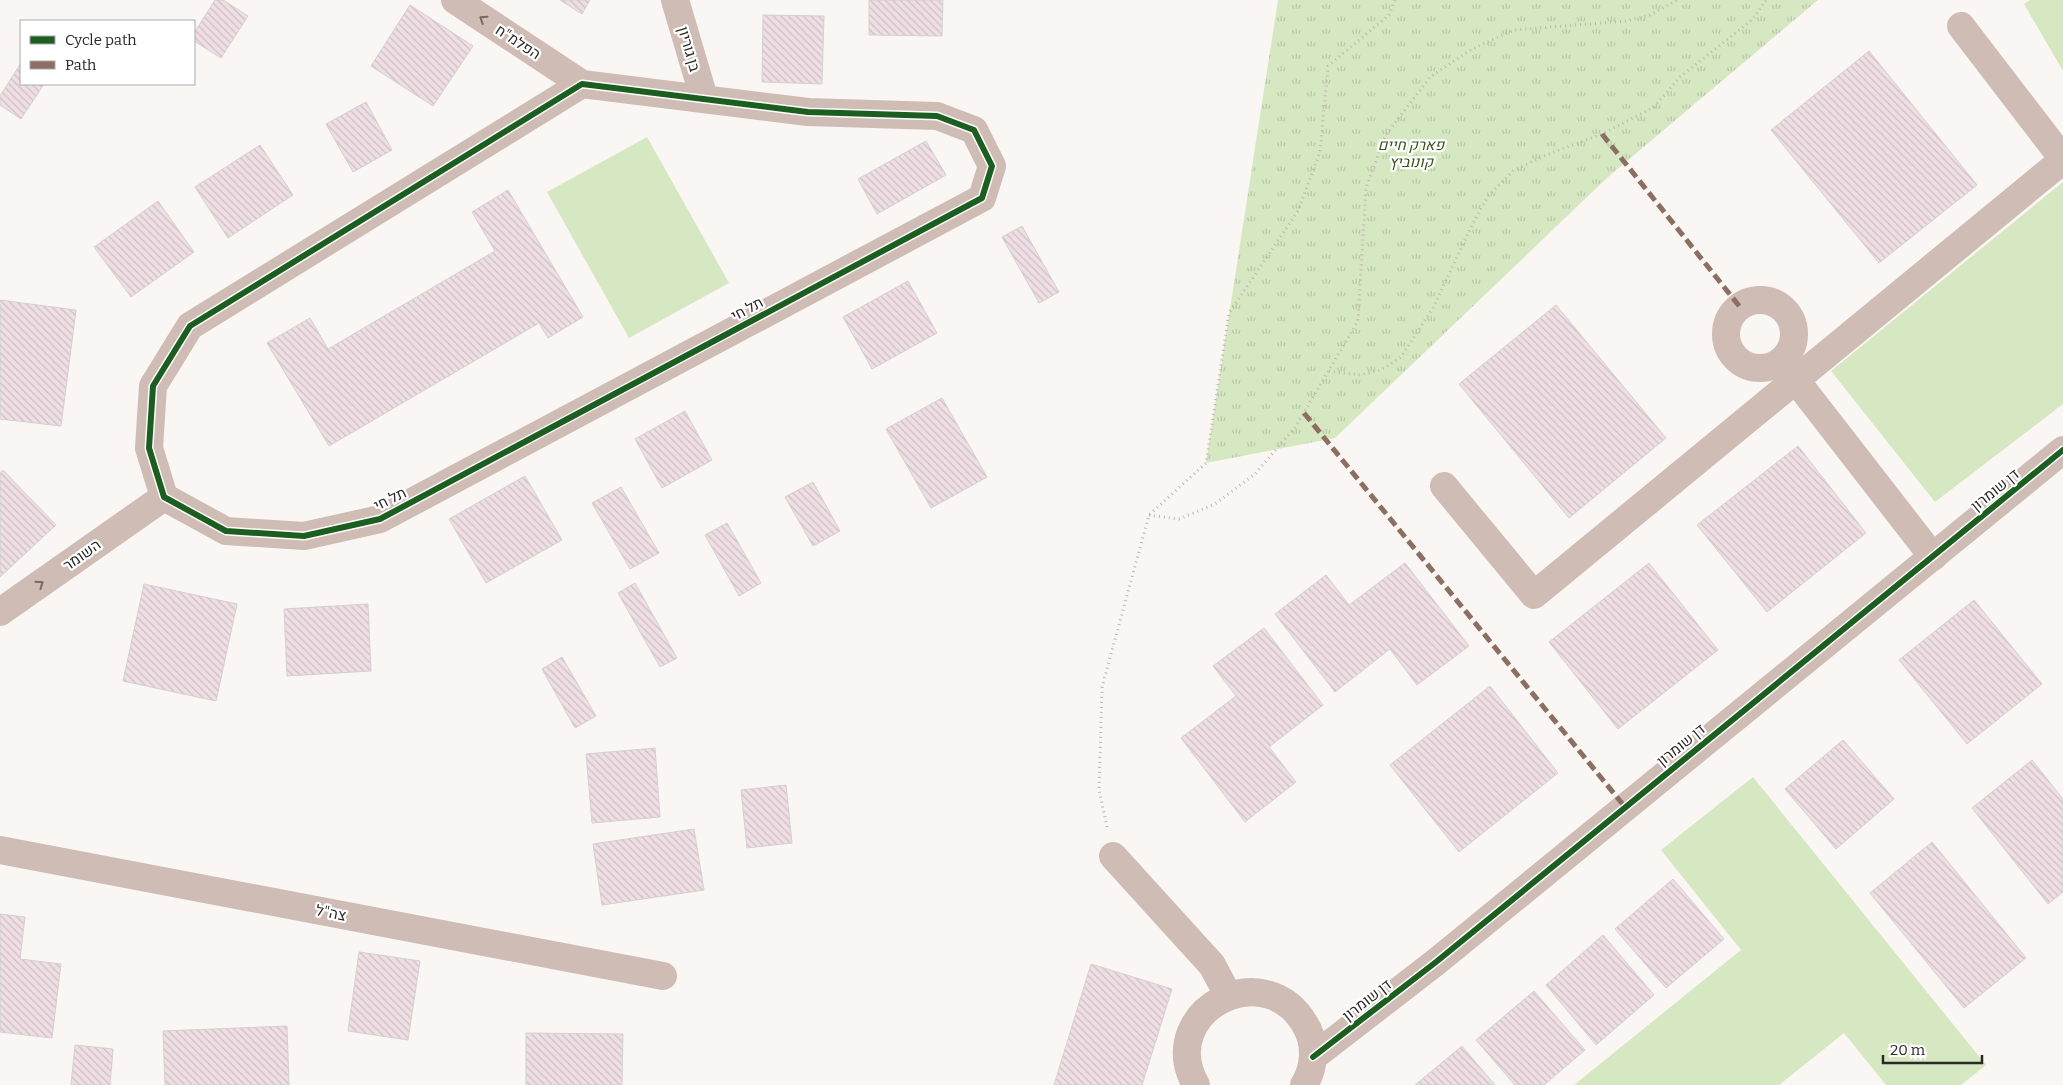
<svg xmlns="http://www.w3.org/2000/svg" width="2063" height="1085" viewBox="0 0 2063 1085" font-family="Bitter,Heebo,serif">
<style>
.green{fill:#d6e8c1}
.park{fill:url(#park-tufts)}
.building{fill:url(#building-back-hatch);stroke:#d3d1d0}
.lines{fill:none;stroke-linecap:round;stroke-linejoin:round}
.path{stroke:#c0b5b1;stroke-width:3;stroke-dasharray:1 4;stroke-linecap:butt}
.minor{stroke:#cebcb5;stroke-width:28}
.quiet{stroke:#8d6e63;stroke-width:5;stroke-dasharray:10 5;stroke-linecap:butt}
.cycleway-casing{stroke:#fff;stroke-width:9}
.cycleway{stroke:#1b5e20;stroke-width:6}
.oneway{stroke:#746b67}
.labels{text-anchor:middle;stroke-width:4.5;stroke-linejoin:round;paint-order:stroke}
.street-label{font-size:15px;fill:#2a2928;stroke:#fff}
.park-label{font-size:15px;font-style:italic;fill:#3b521c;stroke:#fff}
</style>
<defs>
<pattern id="park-tufts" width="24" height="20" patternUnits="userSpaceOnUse" patternTransform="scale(1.25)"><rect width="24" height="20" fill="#d6e8c1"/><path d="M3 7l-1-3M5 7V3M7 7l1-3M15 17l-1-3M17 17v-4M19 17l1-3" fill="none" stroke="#b8c7a6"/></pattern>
<pattern id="building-back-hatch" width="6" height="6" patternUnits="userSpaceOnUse" patternTransform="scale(1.25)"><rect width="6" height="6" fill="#efdfe5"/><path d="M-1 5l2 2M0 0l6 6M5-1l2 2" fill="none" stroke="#cdbfc4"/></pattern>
</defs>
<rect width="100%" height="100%" fill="#f9f6f4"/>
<g class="green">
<path d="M2030,0H2063V71L2024,4Z"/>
<path d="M647,137L729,283L629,338L547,192Z"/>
<path d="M2063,182V404L1935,502L1831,371Z"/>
<path d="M1753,777L1986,1065L1961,1085H1886L1844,1033L1779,1085H1574L1741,950L1661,850Z"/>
</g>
<path class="park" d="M1278,0H1818L1608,177L1335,438L1206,463Z"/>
<g class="building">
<path d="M215,0H223L248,16L221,58L194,41V33Z"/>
<path d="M560,0H590L582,14Z"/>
<path d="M869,0H943L942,36L869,35Z"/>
<path d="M410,5L473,46L433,106L371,66Z"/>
<path d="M763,15L824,16L822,84L762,82Z"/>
<path d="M1869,51L1977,185L1879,263L1771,130Z"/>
<path d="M21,63V84H44L21,119L0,105V96Z"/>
<path d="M366,102L392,150L353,172L326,124Z"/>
<path d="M926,141L946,175L877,214L858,179Z"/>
<path d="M260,145L293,195L228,238L195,187Z"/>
<path d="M508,190L583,317L548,338L539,323L329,446L267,343L310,318L328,349L495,251L472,212Z"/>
<path d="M158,201L194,252L131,297L94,247Z"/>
<path d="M1022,226L1059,292L1039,303L1002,237Z"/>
<path d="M908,281L937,333L872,369L843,317Z"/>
<path d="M0,300L76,310L61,426L0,419Z"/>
<path d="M1556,305L1666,438L1569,518L1459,384Z"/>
<path d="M942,398L987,477L931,508L886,429Z"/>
<path d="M685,411L712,460L662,488L635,439Z"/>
<path d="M1798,446L1866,533L1767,612L1697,525Z"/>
<path d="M3,470L56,525L0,577V473Z"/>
<path d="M525,476L562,540L486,583L449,519Z"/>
<path d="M813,482L840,531L813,546L785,497Z"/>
<path d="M621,487L659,553L630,569L592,503Z"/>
<path d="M727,523L761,583L739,596L705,535Z"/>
<path d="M1405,563L1469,646L1417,685L1390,649L1335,692L1275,614L1326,575L1349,605Z"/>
<path d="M1649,563L1718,650L1618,729L1549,642Z"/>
<path d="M635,583L677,658L660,667L618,593Z"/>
<path d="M144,584L237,604L216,701L123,681Z"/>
<path d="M1974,600L2042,684L1967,744L1899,660Z"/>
<path d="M368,604L371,671L287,676L284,609Z"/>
<path d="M1264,628L1323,705L1269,747L1296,782L1245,822L1181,738L1236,696L1213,666Z"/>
<path d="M562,657L596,716L575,728L542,669Z"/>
<path d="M1490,686L1558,773L1459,852L1390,765Z"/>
<path d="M1843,740L1894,799L1836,849L1785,789Z"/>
<path d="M655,748L660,817L592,823L586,754Z"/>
<path d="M2032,760L2063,799V892L2048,904L1972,808Z"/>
<path d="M786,785L792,843L747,848L741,790Z"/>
<path d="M694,829L704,890L602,905L593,844Z"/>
<path d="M1932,842L2026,958L1964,1008L1870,893Z"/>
<path d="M1673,879L1724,939L1666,988L1615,929Z"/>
<path d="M0,914L25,917L20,959L61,964L52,1038L0,1032Z"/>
<path d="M1603,935L1654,995L1596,1045L1546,985Z"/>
<path d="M359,952L420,961L408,1040L348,1031Z"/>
<path d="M1091,964L1172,989L1142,1085H1054Z"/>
<path d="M1534,991L1585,1050L1544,1085H1515L1476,1040Z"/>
<path d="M287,1026L289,1085H165L163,1031Z"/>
<path d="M526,1033L623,1034L622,1085H526Z"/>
<path d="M75,1045L113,1049L110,1085H71Z"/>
<path d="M1462,1046L1495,1085H1415Z"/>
</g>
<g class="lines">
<g class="path">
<path d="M1329,371L1360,375L1381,370L1401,357L1433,308L1473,223L1488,196L1513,171L1546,155L1602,134L1654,107L1680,77L1753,19L1766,0"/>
<path d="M1149,515L1179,519L1215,504L1255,474L1296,426L1358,321L1366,188L1385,136L1430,77L1472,49L1514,30L1626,21L1650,15L1677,0"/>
<path d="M1107,827L1099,790L1102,687L1149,515L1206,463L1229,313L1298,211L1320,152L1328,66L1389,15L1395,0"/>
</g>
<g class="minor">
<path d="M455,0L582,84"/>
<path d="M675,0L704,98"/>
<path d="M1961,26L2063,159"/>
<path d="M582,84L808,112L937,116L974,130L992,166L982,198L380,519L304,536L226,531L164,497L149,448L153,386L190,326Z"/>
<circle cx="1760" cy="334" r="34"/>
<path d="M1781,361L1933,557"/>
<path d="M1444,486L1534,595L2063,160"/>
<path d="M0,612L164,497"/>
<path d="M0,850L663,976"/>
<path d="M1113,856L1212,965L1228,995"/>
<path d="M1313,1057L1436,962L2063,450"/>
<path d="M1196,1085C1154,1011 1269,950 1308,1030C1316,1047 1314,1069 1304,1085"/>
</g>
<g class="quiet">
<path d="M1602,134L1740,307"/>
<path d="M1304,413L1625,807"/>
</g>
<g class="cycleway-casing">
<g id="cycleway">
<path d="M582,84L808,112L937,116L974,130L992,166L982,198L380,519L304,536L226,531L164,497L149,448L153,386L190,326Z"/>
<path d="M1313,1057L1436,962L2063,450"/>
</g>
</g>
<use href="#cycleway" class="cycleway"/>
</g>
<defs><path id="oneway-chevron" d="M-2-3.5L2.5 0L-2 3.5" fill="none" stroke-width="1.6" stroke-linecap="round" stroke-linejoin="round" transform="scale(1.25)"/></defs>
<g class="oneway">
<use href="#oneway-chevron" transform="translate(483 19) rotate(-147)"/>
<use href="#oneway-chevron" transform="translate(40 584) rotate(-35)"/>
</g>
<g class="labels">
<g class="street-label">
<text transform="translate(518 42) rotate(33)" y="5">הפלמ"ח</text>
<text transform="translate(689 49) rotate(74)" y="5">בן גוריון</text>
<text transform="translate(747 309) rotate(-28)" y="5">תל חי</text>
<text transform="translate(1995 490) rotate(-39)" y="5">דן שומרון</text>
<text transform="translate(390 499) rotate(-26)" y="5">תל חי</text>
<text transform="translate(82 555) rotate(-35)" y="5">השומר</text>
<text transform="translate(1681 745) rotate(-39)" y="5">דן שומרון</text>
<text transform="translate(331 913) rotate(11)" y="5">צה"ל</text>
<text transform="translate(1367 1000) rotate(-38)" y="5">דן שומרון</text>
</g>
<g class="park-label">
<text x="1411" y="150">פארק חיים<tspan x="1411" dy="17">קונוביץ</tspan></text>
</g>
</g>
<rect x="20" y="20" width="175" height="65" fill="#ffffff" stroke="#aaa9a9"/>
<rect x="30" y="36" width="25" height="8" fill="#1b5e20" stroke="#aaa9a9"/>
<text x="65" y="45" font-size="15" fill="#2a2928">Cycle path</text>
<rect x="30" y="61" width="25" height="8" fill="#8d6e63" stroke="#aaa9a9"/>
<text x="65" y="70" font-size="15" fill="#2a2928">Path</text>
<path d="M1883 1055v8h99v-8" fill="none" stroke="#2a2928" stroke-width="2.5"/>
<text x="1890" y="1055" font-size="15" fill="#2a2928" stroke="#ffffff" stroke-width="4" paint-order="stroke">20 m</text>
</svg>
